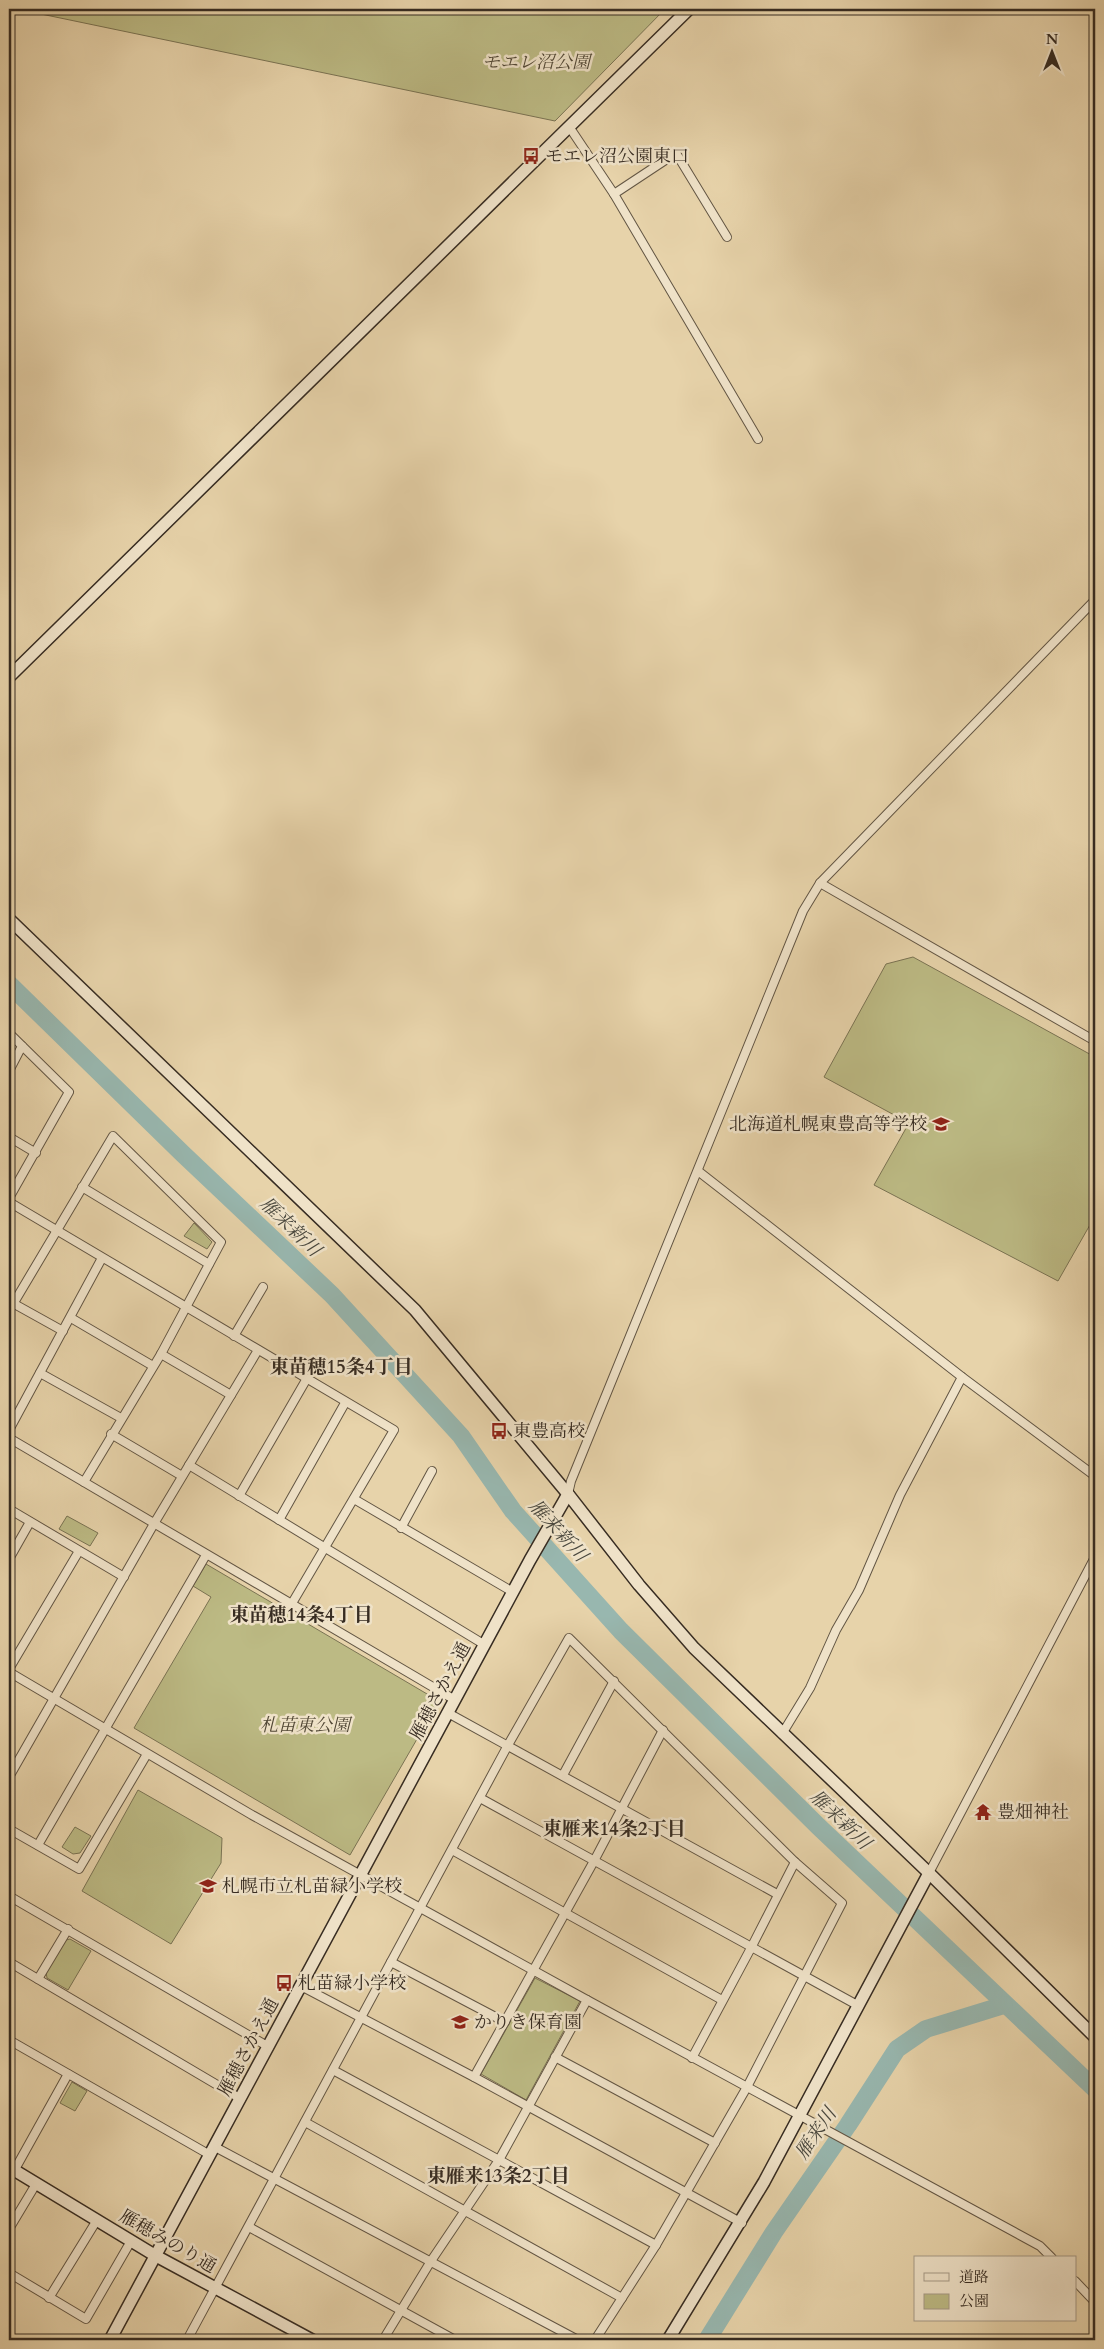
<svg xmlns="http://www.w3.org/2000/svg" width="1104" height="2349" viewBox="0 0 1104 2349" font-family="Cardo,'Noto Serif JP',serif">
<style>
.green{fill:#bcba84;stroke:#7a7353}
.lines{fill:none;stroke-linecap:round;stroke-linejoin:round}
.river{stroke:#98b7af;stroke-width:18}
.street-casing{stroke:#635644;stroke-width:10}
.secondary-casing{stroke:#372c22;stroke-width:14}
.street{stroke:#efe2c8;stroke-width:8}
.secondary{stroke:#efe2c8;stroke-width:11}
.labels{text-anchor:middle;stroke-width:5;stroke-linejoin:round;paint-order:stroke}
.park-label{font-size:18px;font-style:italic;fill:#524836;stroke:#efe2c8}
.poi-label{font-size:18px;fill:#372c22;stroke:#efe2c8;text-anchor:start}
.street-label{font-size:18px;fill:#372c22;stroke:#efe2c8}
.water-label{font-size:19px;font-style:italic;fill:#4a483e;stroke:#efe2c8}
.neighbourhood-label{font-size:19px;font-weight:bold;fill:#372c22;stroke:#efe2c8}
</style>
<rect width="100%" height="100%" fill="#e7d3aa"/>
<filter id="stains"><feTurbulence type="fractalNoise" baseFrequency=".004" numOctaves="4"/><feColorMatrix values="0 0 0 0 .2 0 0 0 0 .09 0 0 0 0 .02 0 0 0 .5 -.17"/></filter>
<radialGradient id="worn" r=".72"><stop offset=".6" stop-color="#630" stop-opacity="0"/><stop offset="1" stop-color="#630" stop-opacity=".3"/></radialGradient>
<g class="green">
<path d="M17,9H665L555,121Z"/>
<path d="M913,957L1095,1057V1216L1058,1281L874,1185L909,1123L824,1077L886,964Z"/>
<path d="M194,1223L212,1242L207,1249L184,1236Z"/>
<path d="M67,1516L98,1533L90,1546L59,1529Z"/>
<path d="M206,1564L439,1701L350,1855L134,1728L211,1597L193,1586Z"/>
<path d="M138,1790L222,1838L221,1863L171,1944L82,1891Z"/>
<path d="M75,1827L91,1836L80,1853L73,1854L62,1847Z"/>
<path d="M70,1939L91,1951L68,1990L47,1978L46,1972L66,1940Z"/>
<path d="M535,1978L580,2001L526,2100L481,2074Z"/>
<path d="M72,2082L87,2091L75,2111L60,2103Z"/>
</g>
<g class="lines">
<g class="river">
<path d="M9,984L183,1154L332,1295L461,1436L513,1511L621,1631L819,1827L1095,2089"/>
<path d="M707,2340L774,2232L848,2125L897,2049L926,2029L1004,2005"/>
</g>
<g class="street-casing">
<g id="street">
<path d="M570,128L614,194L758,439"/>
<path d="M614,194L676,153L727,237"/>
<path d="M820,883L1095,1041"/>
<path d="M9,1033L69,1092L9,1198"/>
<path d="M9,1071L22,1046"/>
<path d="M9,1137L36,1153"/>
<path d="M698,1171L962,1377L1095,1476"/>
<path d="M82,1187L209,1264"/>
<path d="M9,1202L394,1430L291,1605"/>
<path d="M9,1301L63,1331"/>
<path d="M9,1311L113,1136L221,1242L161,1354L84,1482"/>
<path d="M71,1318L153,1366"/>
<path d="M234,1336L263,1287"/>
<path d="M161,1354L231,1395"/>
<path d="M40,1373L121,1418"/>
<path d="M9,1430L102,1258"/>
<path d="M111,1434L182,1476"/>
<path d="M9,1438L455,1700"/>
<path d="M189,1465L485,1645"/>
<path d="M568,1494L571,1481L803,911L820,883L1095,600"/>
<path d="M239,1496L306,1380"/>
<path d="M354,1499L513,1592"/>
<path d="M9,1509L124,1577"/>
<path d="M279,1520L345,1403"/>
<path d="M401,1528L432,1471"/>
<path d="M9,1559L30,1522"/>
<path d="M9,1669L79,1551"/>
<path d="M9,1672L252,1815L587,2000L499,2160L431,2261L383,2340"/>
<path d="M448,1713L777,1894"/>
<path d="M782,1734L810,1688L836,1630L859,1590L900,1495L962,1377"/>
<path d="M563,1775L614,1681"/>
<path d="M9,1777L155,1522L258,1350"/>
<path d="M480,1798L859,2006"/>
<path d="M9,1829L79,1869L147,1754"/>
<path d="M38,1845L206,1555"/>
<path d="M452,1850L722,2000"/>
<path d="M929,1873L1095,1557"/>
<path d="M9,1896L269,2047"/>
<path d="M9,1962L241,2099"/>
<path d="M391,1962L505,2022"/>
<path d="M38,1979L68,1929"/>
<path d="M301,1986L474,2077L742,2223"/>
<path d="M587,2000L1040,2246L1052,2258"/>
<path d="M9,2040L210,2155"/>
<path d="M555,2057L715,2143"/>
<path d="M692,2058L751,1948L795,1862"/>
<path d="M333,2070L656,2245"/>
<path d="M474,2077L594,1861L663,1730"/>
<path d="M305,2122L622,2298"/>
<path d="M215,2147L578,2340"/>
<path d="M14,2171L68,2074"/>
<path d="M249,2227L455,2340"/>
<path d="M9,2229L36,2184"/>
<path d="M9,2273L86,2319L131,2241"/>
<path d="M1075,2281L1095,2302"/>
<path d="M49,2298L97,2220"/>
<path d="M187,2340L508,1745L569,1638L795,1862L842,1903L747,2087L656,2245L595,2340"/>
</g>
</g>
<g class="secondary-casing">
<g id="secondary">
<path d="M9,677L689,9"/>
<path d="M9,919L415,1310L568,1494L639,1585L694,1648L929,1873L1095,2037"/>
<path d="M9,2167L156,2256L312,2340"/>
<path d="M110,2340L530,1560L568,1494"/>
<path d="M668,2340L764,2182L929,1873"/>
</g>
</g>
<use href="#street" class="street"/>
<use href="#secondary" class="secondary"/>
</g>
<defs>
<g id="bus-bare" transform="scale(1.35)"><path d="M-5-6H5V4H4V6H2V4H-2V6H-4V4H-5ZM-3.5-4V0h7V-4ZM-3.5 1.2v1.5H-2V1.2ZM2 1.2v1.5H3.5V1.2Z" fill="#8f2418" stroke="#efe2c8" stroke-width="2.5" paint-order="stroke"/></g>
<g id="school-bare" transform="scale(1.35)"><path d="M0-5L7-2L0 1L-7-2ZM-4 1L0 2.5L4 1V4Q0 6-4 4Z" fill="#8f2418" stroke="#efe2c8" stroke-width="2.5" paint-order="stroke"/></g>
<g id="temple-bare" transform="scale(1.35)"><path d="M0-6L5-2H3V0L6.5 2.5H4V6H1.5V3h-3V6H-4V2.5H-6.5L-3 0V-2H-5Z" fill="#8f2418" stroke="#efe2c8" stroke-width="2.5" paint-order="stroke"/></g>
</defs>
<g fill-rule="evenodd">
<use href="#bus-bare" x="531" y="156"/>
<use href="#school-bare" x="941" y="1124"/>
<use href="#bus-bare" x="499" y="1431"/>
<use href="#temple-bare" x="983" y="1812"/>
<use href="#school-bare" x="208" y="1886"/>
<use href="#bus-bare" x="284" y="1983"/>
<use href="#school-bare" x="460" y="2022"/>
</g>
<g class="labels">
<g class="park-label">
<text x="536" y="68">モエレ沼公園</text>
<text x="305" y="1731">札苗東公園</text>
</g>
<g class="poi-label">
<text x="545" y="162">モエレ沼公園東口</text>
<text x="927" y="1130" text-anchor="end">北海道札幌東豊高等学校</text>
<text x="513" y="1437">東豊高校</text>
<text x="997" y="1818">豊畑神社</text>
<text x="222" y="1892">札幌市立札苗緑小学校</text>
<text x="298" y="1989">札苗緑小学校</text>
<text x="474" y="2028">かりき保育園</text>
</g>
<g class="street-label">
<text transform="translate(440 1691) rotate(-62)" y="6">雁穂さかえ通</text>
<text transform="translate(248 2047) rotate(-62)" y="6">雁穂さかえ通</text>
<text transform="translate(168 2241) rotate(30)" y="6">雁穂みのり通</text>
</g>
<g class="water-label">
<text transform="translate(291 1226) rotate(44)" y="7">雁来新川</text>
<text transform="translate(559 1530) rotate(48)" y="7">雁来新川</text>
<text transform="translate(841 1819) rotate(44)" y="7">雁来新川</text>
<text transform="translate(815 2133) rotate(-56)" y="7">雁来川</text>
</g>
<g class="neighbourhood-label">
<text x="341" y="1373">東苗穂15条4丁目</text>
<text x="301" y="1621">東苗穂14条4丁目</text>
<text x="614" y="1835">東雁来14条2丁目</text>
<text x="498" y="2182">東雁来13条2丁目</text>
</g>
</g>
<rect width="1104" height="2349" fill="none" stroke="#e7d3aa" stroke-width="30"/>
<rect x="10" y="10" width="1084" height="2329" fill="none" stroke="#372c22" stroke-width="2.5"/>
<rect x="15" y="15" width="1074" height="2319" fill="none" stroke="#372c22"/>
<rect x="914" y="2256" width="162" height="65" fill="#efe2c8" stroke="#a59986"/>
<rect x="924" y="2273" width="25" height="8" fill="#efe2c8" stroke="#a59986"/>
<text x="959" y="2282" font-size="15" fill="#372c22">道路</text>
<rect x="924" y="2294" width="25" height="15" fill="#bcba84" stroke="#a59986"/>
<text x="959" y="2306" font-size="15" fill="#372c22">公園</text>
<g transform="translate(1052 52)" stroke="#efe2c8" stroke-width="4" paint-order="stroke">
<path d="M0-4L9 19L0 12L-9 19Z" fill="#372c22"/>
<text y="-8" font-size="14" font-weight="bold" text-anchor="middle" fill="#372c22">N</text>
</g>
<rect width="100%" height="100%" filter="url(#stains)"/>
<rect width="100%" height="100%" fill="url(#worn)"/>
</svg>
